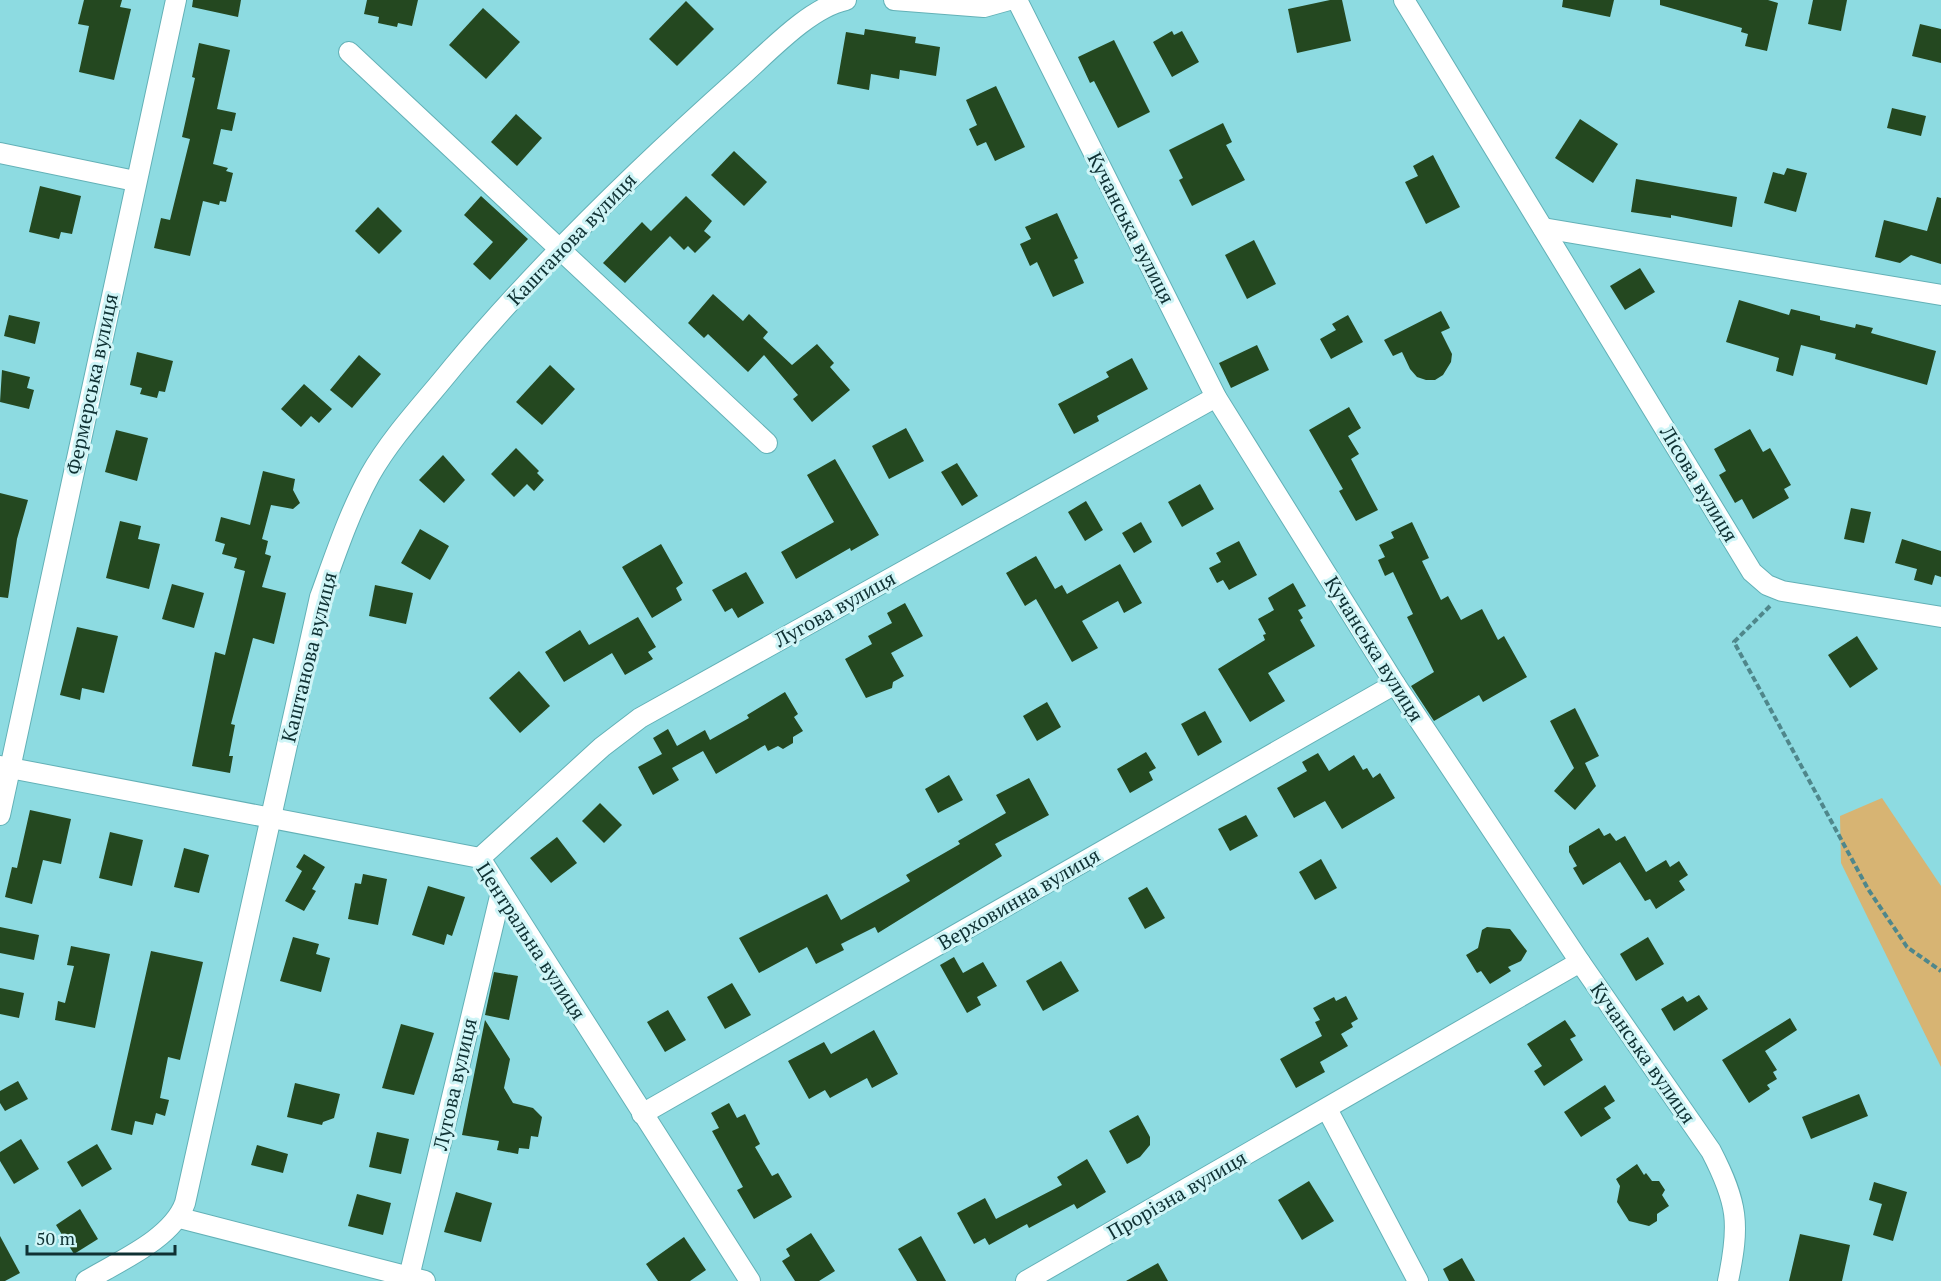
<svg xmlns="http://www.w3.org/2000/svg" width="1941" height="1281" viewBox="0 0 1941 1281" font-family="'PT Serif',serif">
<style>
.green{fill:#d7b473}
.building{fill:#244820}
.lines{fill:none;stroke-linecap:round;stroke-linejoin:round}
.minor-casing{stroke:#63b1b7;stroke-width:22}
.path{stroke:#4f878b;stroke-width:4;stroke-dasharray:6 3;stroke-linecap:butt}
.minor{stroke:#fff;stroke-width:20}
.labels{text-anchor:middle;stroke-width:6;stroke-linejoin:round;paint-order:stroke}
.street-label{font-size:20px;fill:#0f3133;stroke:#cff5f7}
</style>
<rect width="100%" height="100%" fill="#8ddbe1"/>
<path class="green" d="M1882,798L1941,886V1067L1841,863L1840,816Z"/>
<g class="building">
<path d="M84,0H122L120,7L131,9L114,80L79,72L89,26L78,24Z"/>
<path d="M193,0H241L238,17L192,7Z"/>
<path d="M367,0H418L412,26L398,23L397,27L378,23L379,17L364,14Z"/>
<path d="M1330,0H1342L1351,41L1297,53L1288,9Z"/>
<path d="M1563,0H1614L1610,17L1562,7Z"/>
<path d="M1660,0H1768L1778,3L1767,51L1745,46L1748,34L1741,32L1742,28L1660,5Z"/>
<path d="M1813,0H1847L1841,31L1808,24Z"/>
<path d="M686,1L714,29L677,66L649,39Z"/>
<path d="M483,8L520,42L486,79L449,45Z"/>
<path d="M1920,24L1941,29V63L1912,56Z"/>
<path d="M865,29L916,37L915,43L940,47L936,76L900,70L899,79L871,74L869,90L837,84L846,32L864,35Z"/>
<path d="M1172,31L1174,35L1182,31L1199,62L1172,77L1153,42Z"/>
<path d="M1114,40L1150,112L1118,128L1094,81L1090,83L1078,57Z"/>
<path d="M199,43L230,50L217,109L236,113L232,131L221,129L213,164L228,168L226,171L233,173L226,202L220,201L219,205L203,201L190,256L154,248L161,218L170,220L190,139L182,137L195,78L192,77Z"/>
<path d="M996,86L1025,147L995,161L986,142L977,146L969,129L977,125L966,100Z"/>
<path d="M1892,108L1926,116L1921,136L1887,128Z"/>
<path d="M516,114L542,138L517,166L491,142Z"/>
<path d="M1580,119L1618,144L1593,183L1555,158Z"/>
<path d="M1223,123L1232,142L1226,145L1245,180L1192,206L1179,180L1183,178L1169,150Z"/>
<path d="M734,151L767,182L744,206L711,175Z"/>
<path d="M1433,155L1460,207L1426,224L1405,182L1418,176L1413,166Z"/>
<path d="M1787,168L1807,173L1796,212L1764,203L1773,172L1784,175Z"/>
<path d="M1636,179L1737,197L1732,227L1671,215V218L1631,212Z"/>
<path d="M40,186L81,196L72,234L61,232L59,239L29,232Z"/>
<path d="M481,196L528,239L490,280L473,264L493,242L464,215Z"/>
<path d="M686,196L712,221L704,231L711,237L695,253L688,246L684,250L670,236L625,283L603,263L642,222L651,231Z"/>
<path d="M1937,197L1941,198V264L1911,255L1900,263L1875,257L1884,220L1927,231Z"/>
<path d="M378,207L402,231L379,254L355,231Z"/>
<path d="M1057,213L1078,258L1074,260L1084,283L1053,297L1037,262L1030,266L1020,244L1031,239L1025,227Z"/>
<path d="M1254,240L1276,284L1247,299L1225,255Z"/>
<path d="M1640,268L1655,292L1625,310L1610,286Z"/>
<path d="M713,294L743,321L749,314L768,332L763,338L792,365L817,344L834,363L830,367L850,390L812,422L793,399L798,395L764,355L748,372L708,334L704,338L688,323Z"/>
<path d="M1739,300L1789,315L1791,309L1820,316V320L1855,328L1856,324L1873,328L1871,333L1936,351L1927,385L1835,359L1836,354L1801,345L1793,376L1776,371L1779,358L1726,342Z"/>
<path d="M1441,311L1450,328L1441,332L1452,354L1451,362L1443,375L1435,380H1426L1417,377L1410,369L1402,352L1393,356L1384,340Z"/>
<path d="M9,315L40,322L35,344L4,336Z"/>
<path d="M1348,315L1363,342L1331,359L1320,339L1336,330L1332,324Z"/>
<path d="M1257,345L1269,370L1231,388L1219,363Z"/>
<path d="M137,352L173,361L165,392L159,391L157,398L140,394L142,388L130,385Z"/>
<path d="M359,355L381,374L352,408L330,390Z"/>
<path d="M1132,358L1148,389L1097,416L1099,421L1074,434L1058,404L1109,377L1106,372Z"/>
<path d="M550,365L575,389L542,425L516,402Z"/>
<path d="M2,370L30,377L27,388L34,390L29,409L0,402Z"/>
<path d="M304,384L332,409L319,423L311,416L301,427L281,409Z"/>
<path d="M1349,407L1361,428L1348,436L1359,454L1351,459L1378,510L1356,521L1339,491L1343,489L1309,430Z"/>
<path d="M906,428L924,461L889,479L872,446Z"/>
<path d="M1750,429L1763,452L1770,448L1791,485L1784,489L1789,498L1753,519L1742,499L1735,503L1719,475L1726,471L1714,449Z"/>
<path d="M116,430L148,438L137,481L105,472Z"/>
<path d="M516,448L539,471L537,473L544,480L534,491L527,484L514,497L491,474Z"/>
<path d="M443,455L465,480L444,503L419,480Z"/>
<path d="M835,459L879,535L851,551L850,548L796,579L781,552L834,522L807,475Z"/>
<path d="M957,463L978,496L962,506L941,472Z"/>
<path d="M263,471L295,479L293,490L300,503L293,509L271,505L262,539L268,541L265,554L271,556L262,587L286,593L274,644L253,638L231,724L235,725L229,756H233L230,773L192,766L215,652L225,655L245,571L234,568L237,558L222,554L225,544L215,541L221,517L250,525Z"/>
<path d="M1200,484L1214,509L1182,527L1168,502Z"/>
<path d="M0,493L28,500L17,539L8,598L0,597Z"/>
<path d="M1086,501L1103,530L1085,541L1068,512Z"/>
<path d="M1851,508L1871,512L1864,543L1844,539Z"/>
<path d="M120,521L141,526L138,539L160,544L149,589L106,578Z"/>
<path d="M1141,522L1152,542L1134,553L1122,533Z"/>
<path d="M1412,522L1429,558L1422,561L1441,600L1448,596L1461,620L1482,609L1498,640L1504,636L1527,677L1483,702L1479,695L1434,721L1411,686L1434,672L1407,617L1413,614L1393,572L1385,576L1378,560L1385,557L1379,545L1394,538L1391,532Z"/>
<path d="M420,529L449,546L430,580L401,563Z"/>
<path d="M1902,539L1941,551V577L1935,575L1932,585L1914,580L1917,569L1895,563Z"/>
<path d="M1239,541L1257,575L1229,590L1223,580L1217,583L1209,568L1221,562L1216,553Z"/>
<path d="M661,544L683,583L676,588L682,600L652,618L622,567Z"/>
<path d="M1036,556L1055,589L1062,585L1067,594L1120,564L1142,603L1124,613L1118,601L1082,621L1098,648L1072,662L1036,599L1025,606L1006,573Z"/>
<path d="M746,572L764,603L738,618L732,608L725,612L712,590Z"/>
<path d="M1293,583L1306,606L1298,610L1303,618L1300,620L1315,646L1268,673L1285,701L1250,722L1218,669L1265,640L1263,635L1266,634L1258,619L1274,610L1268,598Z"/>
<path d="M172,584L204,593L194,628L162,619Z"/>
<path d="M375,585L413,593L406,624L369,616Z"/>
<path d="M905,603L923,636L891,653L904,676L893,682L892,688L866,698L845,659L872,644L868,636L892,623L887,613Z"/>
<path d="M638,617L656,647L648,652L653,659L625,675L612,653L564,682L545,652L580,630L589,645Z"/>
<path d="M77,627L118,636L104,693L82,688L80,700L60,695Z"/>
<path d="M1857,636L1878,669L1850,688L1828,655Z"/>
<path d="M519,671L550,706L520,733L489,698Z"/>
<path d="M785,692L798,714L794,717L803,731L793,737V743L783,749L778,746L768,751L765,745L716,774L703,751L672,768L679,780L653,795L638,767L662,754L653,738L668,729L677,746L705,730L710,740L749,718L747,715Z"/>
<path d="M1047,702L1061,727L1037,741L1023,716Z"/>
<path d="M1575,708L1599,756L1585,763L1596,786L1575,810L1554,791L1574,768L1550,721Z"/>
<path d="M1205,711L1222,742L1198,756L1181,724Z"/>
<path d="M1146,752L1156,768L1149,772L1153,780L1130,793L1117,769Z"/>
<path d="M1318,753L1329,771L1354,755L1363,770L1367,768L1373,778L1380,773L1395,798L1342,829L1325,801L1294,818L1277,788L1307,771L1302,762Z"/>
<path d="M949,775L963,800L938,813L925,789Z"/>
<path d="M1029,778L1049,815L995,844L1002,856L878,933L875,927L841,944L844,950L816,964L807,947L759,973L739,938L827,894L841,920L910,881L906,875L960,844L958,841L1006,813L996,795Z"/>
<path d="M600,803L622,825L604,843L582,821Z"/>
<path d="M30,810L71,819L61,864L43,860L32,904L5,897L12,867L17,868Z"/>
<path d="M1246,815L1258,836L1230,851L1218,829Z"/>
<path d="M1599,828L1604,836L1610,833L1616,841L1625,836L1646,872L1666,860L1670,867L1679,861L1688,875L1679,881L1685,890L1656,909L1650,899L1645,901L1620,862L1583,885L1573,868L1577,866L1569,852V846Z"/>
<path d="M110,832L143,840L132,886L99,878Z"/>
<path d="M557,837L577,863L551,883L530,858Z"/>
<path d="M184,848L209,855L199,893L174,887Z"/>
<path d="M304,854L325,867L312,889L316,891L304,911L285,901L302,871L296,867Z"/>
<path d="M1321,859L1337,888L1315,900L1299,872Z"/>
<path d="M363,874L387,879L378,925L348,919L355,883L361,884Z"/>
<path d="M428,886L465,897L452,936L447,934L444,945L412,935Z"/>
<path d="M1147,887L1165,918L1145,929L1128,898Z"/>
<path d="M0,927L39,935L34,960L0,953Z"/>
<path d="M1487,927L1510,929L1527,951L1521,961L1508,967L1511,971L1490,984L1481,971L1477,973L1466,955L1478,948L1482,930Z"/>
<path d="M293,937L319,944L316,954L330,958L321,992L280,981Z"/>
<path d="M1648,937L1664,964L1636,981L1620,954Z"/>
<path d="M71,946L110,954L95,1028L55,1020L58,1001L65,1003L74,966L67,965Z"/>
<path d="M151,951L203,962L180,1060L168,1057L160,1098L169,1100L165,1116L156,1113L153,1125L135,1121L132,1135L111,1130Z"/>
<path d="M954,957L963,973L983,962L997,986L977,997L981,1005L967,1013L940,965Z"/>
<path d="M1061,961L1079,991L1043,1011L1026,981Z"/>
<path d="M494,972L518,976L509,1020L485,1015Z"/>
<path d="M732,983L751,1015L725,1029L707,997Z"/>
<path d="M0,988L24,993L19,1018L0,1014Z"/>
<path d="M1699,995L1708,1009L1674,1031L1661,1009L1683,996L1687,1002Z"/>
<path d="M1346,996L1358,1019L1351,1023L1353,1027L1341,1034L1348,1046L1320,1062L1325,1072L1296,1088L1280,1059L1322,1036L1315,1022L1320,1020L1313,1008L1334,997L1336,1001Z"/>
<path d="M668,1010L686,1040L665,1052L647,1022Z"/>
<path d="M1790,1018L1797,1030L1765,1051L1777,1070L1773,1072L1777,1079L1767,1085L1770,1089L1749,1103L1722,1060Z"/>
<path d="M485,1020L510,1059L504,1088L513,1103L533,1108L542,1117L538,1137L531,1136L529,1149L519,1148L518,1154L497,1150L499,1141L462,1135Z"/>
<path d="M1565,1020L1576,1036L1570,1039L1583,1060L1544,1086L1534,1071L1542,1066L1527,1044Z"/>
<path d="M401,1024L434,1033L414,1095L382,1088Z"/>
<path d="M874,1030L898,1074L872,1088L867,1078L830,1098L825,1090L809,1099L788,1061L824,1042L831,1054Z"/>
<path d="M18,1081L28,1099L5,1111L0,1103V1091Z"/>
<path d="M295,1083L340,1094L334,1118L323,1122L322,1125L287,1117Z"/>
<path d="M1605,1085L1615,1101L1604,1108L1611,1118L1581,1137L1564,1112Z"/>
<path d="M1859,1094L1868,1116L1811,1139L1802,1117Z"/>
<path d="M729,1103L737,1118L745,1114L760,1144L755,1147L772,1176L778,1173L792,1197L754,1219L737,1190L743,1187L712,1131L719,1128L711,1113Z"/>
<path d="M1138,1115L1150,1137V1145L1140,1157L1127,1164L1109,1131Z"/>
<path d="M377,1132L409,1139L401,1174L369,1167Z"/>
<path d="M21,1139L39,1169L14,1184L0,1161V1152Z"/>
<path d="M97,1144L112,1169L82,1187L67,1162Z"/>
<path d="M257,1145L288,1154L283,1173L251,1165Z"/>
<path d="M1087,1159L1106,1192L1077,1209L1074,1204L1029,1228L1027,1224L989,1245L985,1238L974,1244L957,1213L985,1198L996,1219L1062,1185L1057,1177Z"/>
<path d="M1637,1164L1644,1175L1646,1173L1652,1181H1659L1665,1190L1662,1195L1669,1206L1657,1214V1221L1649,1226L1629,1221L1617,1202L1620,1186L1616,1179Z"/>
<path d="M1309,1181L1334,1221L1302,1240L1278,1200Z"/>
<path d="M1874,1182L1907,1192L1893,1241L1873,1235L1882,1204L1869,1200Z"/>
<path d="M456,1192L492,1203L481,1242L444,1232Z"/>
<path d="M357,1194L391,1203L383,1235L348,1226Z"/>
<path d="M80,1209L98,1239L74,1254L56,1225Z"/>
<path d="M811,1233L835,1271L819,1281H795L782,1261L790,1256L786,1249Z"/>
<path d="M1800,1234L1850,1245L1842,1281H1789Z"/>
<path d="M0,1236L20,1273L5,1281H0Z"/>
<path d="M921,1236L946,1281H917L898,1249Z"/>
<path d="M684,1237L706,1270L690,1281H658L646,1264Z"/>
<path d="M1462,1258L1475,1281H1449L1443,1269Z"/>
<path d="M1158,1263L1168,1281H1126Z"/>
</g>
<g class="lines">
<g class="minor-casing">
<g id="minor">
<path d="M894,0L984,7L1009,0"/>
<path d="M1017,0L1216,397L1395,684L1580,962L1711,1151C1738,1203 1740,1224 1728,1281"/>
<path d="M1404,0L1752,572L1767,585L1782,591L1941,617"/>
<path d="M349,52L767,443"/>
<path d="M0,153L135,181"/>
<path d="M1543,228L1941,295"/>
<path d="M0,766L480,858L750,1281"/>
<path d="M0,815L176,0"/>
<path d="M480,858L602,747L640,718L1216,397"/>
<path d="M1327,1109L1418,1281"/>
<path d="M642,1114L1395,684"/>
<path d="M180,1218L425,1281"/>
<path d="M409,1277L501,892"/>
<path d="M86,1281C119,1261 172,1239 185,1203L320,597C335,556 349,513 370,475C392,436 425,402 453,367C540,263 636,170 737,80C766,55 808,8 846,0"/>
<path d="M1026,1281L1580,962"/>
</g>
</g>
<path class="path" d="M1770,606L1734,642L1868,889L1907,947L1941,971"/>
<use href="#minor" class="minor"/>
</g>
<g class="labels">
<g class="street-label">
<text transform="translate(1131 228) rotate(63)" y="7">Кучанська вулиця</text>
<text transform="translate(572 239) rotate(-46)" y="7">Каштанова вулиця</text>
<text transform="translate(92 384) rotate(-78)" y="7">Фермерська вулиця</text>
<text transform="translate(1699 484) rotate(59)" y="7">Лісова вулиця</text>
<text transform="translate(835 609) rotate(-29)" y="7">Лугова вулиця</text>
<text transform="translate(1374 649) rotate(58)" y="7">Кучанська вулиця</text>
<text transform="translate(309 657) rotate(-76)" y="7">Каштанова вулиця</text>
<text transform="translate(1019 899) rotate(-30)" y="7">Верховинна вулиця</text>
<text transform="translate(531 941) rotate(57)" y="7">Центральна вулиця</text>
<text transform="translate(1643 1053) rotate(55)" y="7">Кучанська вулиця</text>
<text transform="translate(455 1084) rotate(-77)" y="7">Лугова вулиця</text>
<text transform="translate(1177 1195) rotate(-30)" y="7">Прорізна вулиця</text>
</g>
</g>
<path d="M27 1245v9h148v-9" fill="none" stroke="#0f3133" stroke-width="3"/>
<text x="36" y="1245" font-size="18" fill="#0f3133" stroke="#cff5f7" stroke-width="4.5" paint-order="stroke">50 m</text>
</svg>
